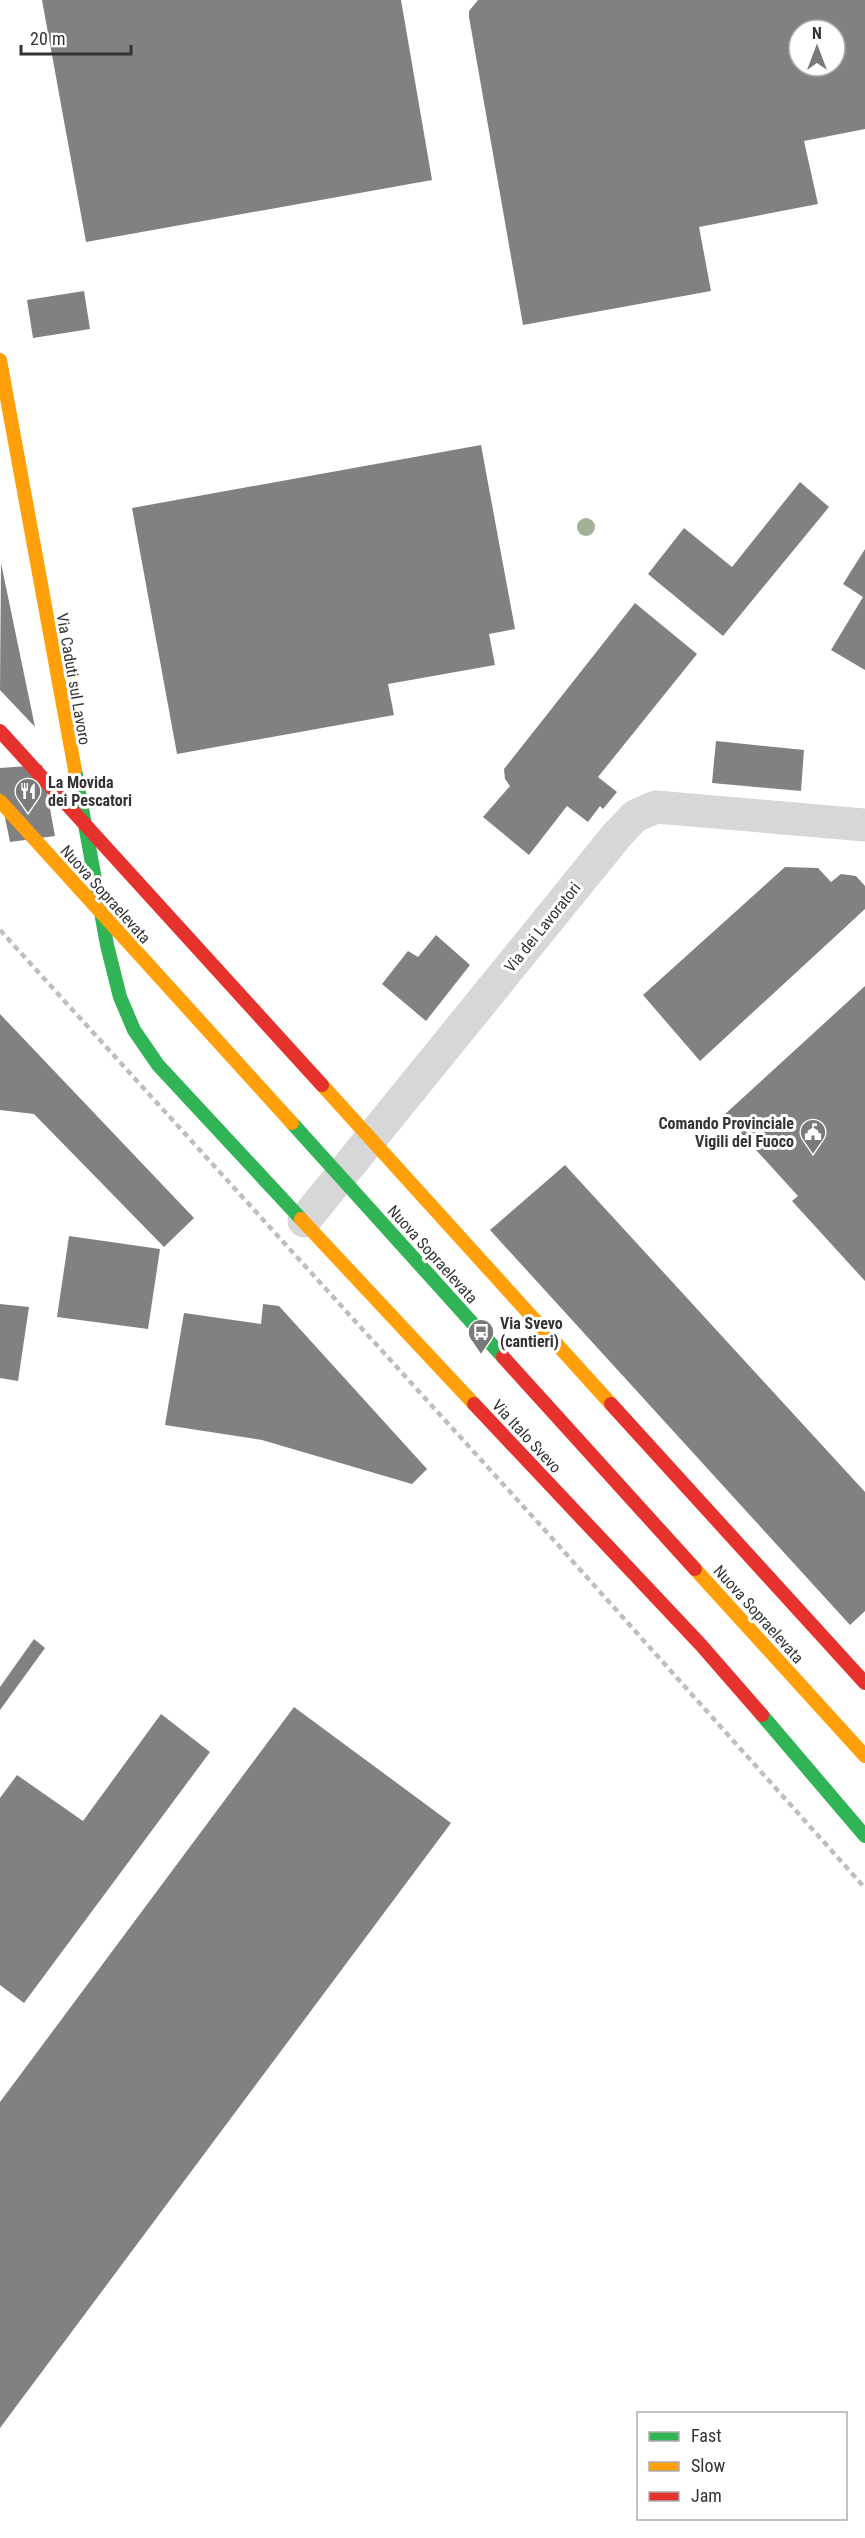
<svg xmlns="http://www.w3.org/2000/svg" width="865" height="2538" viewBox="0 0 865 2538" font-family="'Roboto Condensed',sans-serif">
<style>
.building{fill:#818181;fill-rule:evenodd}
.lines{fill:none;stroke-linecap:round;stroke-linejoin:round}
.street{stroke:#d7d7d7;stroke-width:33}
.fast{stroke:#30b455;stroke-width:14}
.slow{stroke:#ff9f0a;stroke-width:14}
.jam{stroke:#e5322d;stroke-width:14}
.rail{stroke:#bebebe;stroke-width:4.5;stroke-dasharray:6 4.5;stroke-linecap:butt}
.fast-bridge{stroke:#30b455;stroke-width:14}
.slow-bridge{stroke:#ff9f0a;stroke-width:14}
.jam-bridge{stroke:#e5322d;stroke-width:14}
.tree{fill:#a2b095}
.labels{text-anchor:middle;stroke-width:6;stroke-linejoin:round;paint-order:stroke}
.street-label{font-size:16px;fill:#333;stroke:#fff}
.poi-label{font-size:16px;font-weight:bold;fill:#333;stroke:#fff;text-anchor:start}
</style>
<rect width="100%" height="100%" fill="#fff"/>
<g class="building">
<path d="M42,0H401L432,180L86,242Z"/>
<path d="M478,0H865V129L804,141L818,204L699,227L711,291L523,325L469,17V11ZM799,30H835V66H799Z"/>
<path d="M84,291L90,329L33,338L27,300Z"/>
<path d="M481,445L515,629L489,634L495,665L388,684L394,715L177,754L132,508Z"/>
<path d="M800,482L829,507L723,636L648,574L684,528L732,567Z"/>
<path d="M865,549V670L831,650L863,597L843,584Z"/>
<path d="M1,563L35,727L0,690Z"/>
<path d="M635,603L697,654L598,777L617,792L603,809L600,806L588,822L567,806L529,855L483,817L510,786L505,779L504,769Z"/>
<path d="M716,741L804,750L801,791L712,783Z"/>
<path d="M42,765L55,836L10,842L0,793V768Z"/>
<path d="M785,867L818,868L831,882L841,874L856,876L865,886V909L700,1061L643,995Z"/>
<path d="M436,935L470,965L426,1021L382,984L408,951L418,957Z"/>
<path d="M865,986V1281L792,1201L798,1196L724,1115Z"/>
<path d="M0,1014L194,1218L164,1247L34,1114L0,1110Z"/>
<path d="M565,1165L865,1492V1611L850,1625L490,1230Z"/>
<path d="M69,1236L160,1249L148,1329L57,1317Z"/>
<path d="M0,1304L29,1307L18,1381L0,1378Z"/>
<path d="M263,1304L279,1306L427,1469L412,1484L262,1440L165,1425L184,1313L261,1324Z"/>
<path d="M34,1639L45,1648L0,1710V1687Z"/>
<path d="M294,1707L451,1823L0,2428V2102Z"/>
<path d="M161,1714L210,1752L24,2003L0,1985V1798L17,1775L83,1821Z"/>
</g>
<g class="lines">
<path class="street" d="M304,1221L617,835L635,816L656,807L865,825"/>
<g class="fast">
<path d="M75,770L107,945L120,997L134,1030L158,1065L301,1219"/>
<path d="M762,1715L865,1836"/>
</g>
<g class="slow">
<path d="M0,360L75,770"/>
<path d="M301,1219L474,1404"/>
</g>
<path class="jam" d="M474,1404L701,1645L762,1715"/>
<path class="rail" d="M0,930L542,1527L865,1888"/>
<path class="fast-bridge" d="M292,1123L503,1357"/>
<g class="slow-bridge">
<path d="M0,801L292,1123"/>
<path d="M322,1085L611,1404"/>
<path d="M695,1569L865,1756"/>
</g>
<g class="jam-bridge">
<path d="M0,731L322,1085"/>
<path d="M503,1357L695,1569"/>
<path d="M611,1404L865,1683"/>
</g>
</g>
<circle class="tree" cx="586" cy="527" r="9"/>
<defs>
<g id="restaurant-pin" transform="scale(1.35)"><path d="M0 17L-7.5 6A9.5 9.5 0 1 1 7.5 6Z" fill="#7a7a7a" stroke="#fff"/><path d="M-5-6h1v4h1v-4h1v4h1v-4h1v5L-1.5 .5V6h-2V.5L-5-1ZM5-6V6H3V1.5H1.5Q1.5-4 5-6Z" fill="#fff"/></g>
<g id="civic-pin" transform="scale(1.35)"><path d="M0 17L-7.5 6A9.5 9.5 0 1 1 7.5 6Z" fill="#7a7a7a" stroke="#fff"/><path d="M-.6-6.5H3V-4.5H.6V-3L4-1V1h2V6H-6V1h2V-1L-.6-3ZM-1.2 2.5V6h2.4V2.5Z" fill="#fff"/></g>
<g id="bus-pin" transform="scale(1.35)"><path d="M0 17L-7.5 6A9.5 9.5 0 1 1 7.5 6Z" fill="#7a7a7a" stroke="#fff"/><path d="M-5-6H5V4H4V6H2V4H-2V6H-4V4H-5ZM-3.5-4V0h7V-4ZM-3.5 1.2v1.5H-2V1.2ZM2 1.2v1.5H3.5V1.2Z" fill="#fff"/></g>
</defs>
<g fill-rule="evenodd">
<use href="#restaurant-pin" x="28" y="791"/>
<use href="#civic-pin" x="813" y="1132"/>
<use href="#bus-pin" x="481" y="1332"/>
</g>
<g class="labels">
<g class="street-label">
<text transform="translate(74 679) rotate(80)" y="6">Via Caduti sul Lavoro</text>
<text transform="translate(106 894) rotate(48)" y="6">Nuova Sopraelevata</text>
<text transform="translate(542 927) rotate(-51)" y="6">Via dei Lavoratori</text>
<text transform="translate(433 1254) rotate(48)" y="6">Nuova Sopraelevata</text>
<text transform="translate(527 1436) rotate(47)" y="6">Via Italo Svevo</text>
<text transform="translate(759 1614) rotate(48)" y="6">Nuova Sopraelevata</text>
</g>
<g class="poi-label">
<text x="48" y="788">La Movida<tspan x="48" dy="18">dei Pescatori</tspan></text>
<text x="794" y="1129" text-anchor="end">Comando Provinciale<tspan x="794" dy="18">Vigili del Fuoco</tspan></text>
<text x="500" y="1329">Via Svevo<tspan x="500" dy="18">(cantieri)</tspan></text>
</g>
</g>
<rect x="637" y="2412" width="210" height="108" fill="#ffffff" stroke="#adadad" stroke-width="1.5"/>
<rect x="649" y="2432" width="30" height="9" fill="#30b455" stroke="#adadad" stroke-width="1.5"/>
<text x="691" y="2442" font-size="18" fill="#333333">Fast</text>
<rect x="649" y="2462" width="30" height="9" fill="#ff9f0a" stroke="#adadad" stroke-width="1.5"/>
<text x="691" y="2472" font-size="18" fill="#333333">Slow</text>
<rect x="649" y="2492" width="30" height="9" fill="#e5322d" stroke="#adadad" stroke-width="1.5"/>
<text x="691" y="2502" font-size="18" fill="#333333">Jam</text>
<g transform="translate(817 48)"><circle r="28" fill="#ffffff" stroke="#adadad" stroke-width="1.5"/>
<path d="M0-4.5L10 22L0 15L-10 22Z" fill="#7a7a7a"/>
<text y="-9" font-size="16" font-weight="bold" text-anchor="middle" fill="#333333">N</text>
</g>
<path d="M21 45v9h110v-9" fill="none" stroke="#333333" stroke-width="3"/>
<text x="30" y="45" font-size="18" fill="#333333" stroke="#ffffff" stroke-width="4.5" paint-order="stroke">20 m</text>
</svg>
